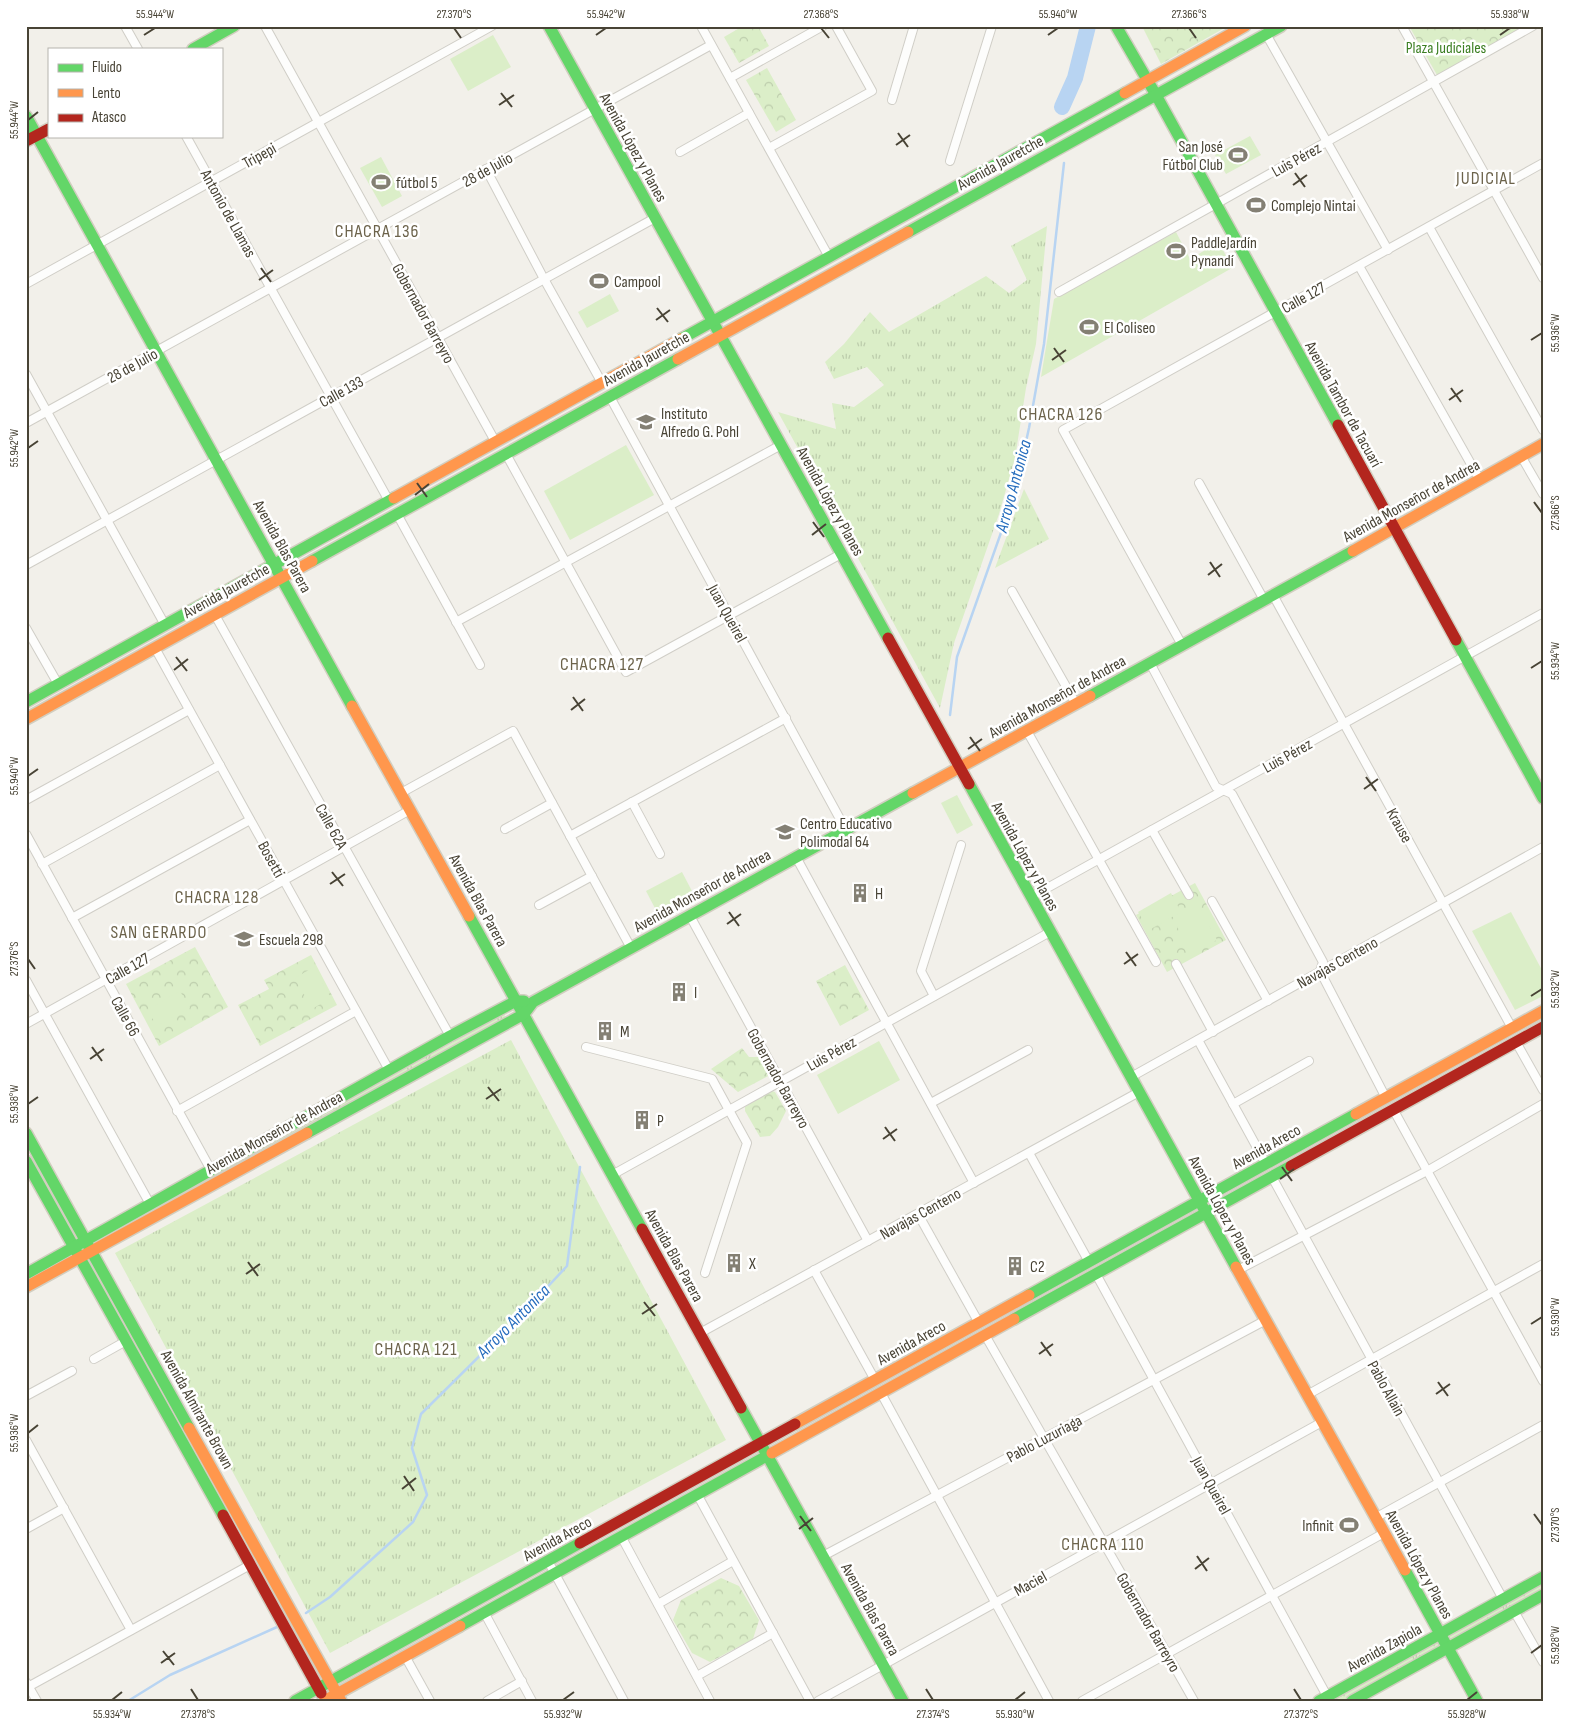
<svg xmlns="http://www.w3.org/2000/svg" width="1569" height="1727" viewBox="0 0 1569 1727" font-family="'Sofia Sans Condensed',sans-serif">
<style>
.grass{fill:url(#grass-tufts)}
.park{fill:url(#park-crowns)}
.pitch{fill:#dbeec8}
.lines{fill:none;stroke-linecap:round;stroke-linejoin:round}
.stream{stroke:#b8d4f2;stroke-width:2.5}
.river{stroke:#b8d4f2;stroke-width:16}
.street-casing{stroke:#d0cec7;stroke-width:10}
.fast-casing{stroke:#d2cec0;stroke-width:14}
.slow-casing{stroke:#d2cec0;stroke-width:14}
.jam-casing{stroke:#d2cec0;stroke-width:14}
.street{stroke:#fdfdfc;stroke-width:8}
.fast{stroke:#63d668;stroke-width:11}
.slow{stroke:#ff974d;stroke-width:11}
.jam{stroke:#b3261e;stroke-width:11}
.ticks{fill:none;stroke:#484335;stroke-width:2}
.labels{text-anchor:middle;stroke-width:5;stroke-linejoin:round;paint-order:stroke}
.park-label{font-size:16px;fill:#3c7f23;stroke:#fff}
.poi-label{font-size:16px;fill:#484335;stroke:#fff;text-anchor:start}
.street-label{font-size:16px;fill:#484335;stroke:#fff}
.neighbourhood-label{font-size:18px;letter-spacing:1px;fill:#6c634b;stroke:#fff}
.water-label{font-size:18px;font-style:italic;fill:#256cbd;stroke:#fff}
.neatline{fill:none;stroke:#484335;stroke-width:2}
.ticks-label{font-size:12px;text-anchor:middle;fill:#484335}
</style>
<defs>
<pattern id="grass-tufts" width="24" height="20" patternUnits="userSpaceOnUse" patternTransform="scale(1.25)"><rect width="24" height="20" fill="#dbeec8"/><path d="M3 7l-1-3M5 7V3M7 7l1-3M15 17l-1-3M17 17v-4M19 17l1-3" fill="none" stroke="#bdcdac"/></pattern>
<pattern id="park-crowns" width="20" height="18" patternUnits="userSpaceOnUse" patternTransform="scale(1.25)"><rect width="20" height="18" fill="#dbeec8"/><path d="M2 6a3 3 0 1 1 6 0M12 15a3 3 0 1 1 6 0" fill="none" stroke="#bdcdac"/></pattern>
</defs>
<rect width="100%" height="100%" fill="#f2f0ea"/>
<g class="grass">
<path d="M1047,226L1036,344L1026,388L1015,458L999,514L954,643L940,708L778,412L836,429L832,403L854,407L884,385L867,367L834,379L825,362L844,344L870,312L889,332L986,276L1009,293L1027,280L1011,246Z"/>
<path d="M1024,489L1049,539L995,568Z"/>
<path d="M504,1014L506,1018L110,1237L108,1233Z"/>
<path d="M511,1040L726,1440L330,1653L115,1253Z"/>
<path d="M97,1269L335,1701H329L92,1272Z"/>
<path d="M1543,1582V1590L1341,1701H1327Z"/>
</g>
<g class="park">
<path d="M743,26H758L769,46L739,63L724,37Z"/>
<path d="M1142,26H1228L1161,64Z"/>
<path d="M1409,26H1524L1437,75Z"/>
<path d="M767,68L796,120L776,132L746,80Z"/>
<path d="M1195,883L1226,940L1167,972L1136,915Z"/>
<path d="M195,947L228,1007L159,1046L126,984Z"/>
<path d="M311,955L337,1005L260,1046L238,1005L269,989L264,980Z"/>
<path d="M845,965L869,1010L840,1026L816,981Z"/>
<path d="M742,1048L749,1057H760L770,1075L738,1092L711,1069Z"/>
<path d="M770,1090L775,1092L786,1111L778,1127L770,1136L760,1137L745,1111V1107Z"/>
<path d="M721,1578L739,1586L759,1620L753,1639L710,1662L692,1653L673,1620L681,1600Z"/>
</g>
<g class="pitch">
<path d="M493,35L511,67L468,91L450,59Z"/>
<path d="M1250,136L1261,155L1226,174L1215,155Z"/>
<path d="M381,157L402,196L382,207L360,168Z"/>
<path d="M1176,232L1190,259L1219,242L1232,268L1041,377L1054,299Z"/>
<path d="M610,294L619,311L587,328L578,312Z"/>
<path d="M626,445L654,495L570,540L544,491Z"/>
<path d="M957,795L973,825L957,834L941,803Z"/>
<path d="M682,872L694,895L658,914L646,891Z"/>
<path d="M1171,893L1181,912L1149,930L1138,912Z"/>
<path d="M1199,906L1217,940L1191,953L1173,919Z"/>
<path d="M1511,912L1543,972V996L1515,1010L1472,931Z"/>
<path d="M314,967L331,998L312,1009L295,978Z"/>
<path d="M180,991L190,1008L157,1026L147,1010Z"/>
<path d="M879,1041L900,1080L838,1114L817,1075Z"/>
</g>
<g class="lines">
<g class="stream">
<path d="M950,715L957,657L1014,496L1029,428L1044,344L1064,163"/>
<path d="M306,1613L330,1597L413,1522L427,1495L412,1448L421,1414L526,1310L567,1266L580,1167"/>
<path d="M128,1701L170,1675L277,1627"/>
</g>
<path class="river" d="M1062,107L1075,78L1088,26"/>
<g class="street-casing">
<g id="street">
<path d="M125,26L138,49"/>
<path d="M265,26L495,441"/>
<path d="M701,26L829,257"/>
<path d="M1402,26L1543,278"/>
<path d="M1266,34L1388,250"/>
<path d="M730,78L823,26"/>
<path d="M892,100L914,26"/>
<path d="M186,136L389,501"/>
<path d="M769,148L872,91L836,26"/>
<path d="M680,152L749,113"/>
<path d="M950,161L992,26"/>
<path d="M486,169L544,279L602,383"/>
<path d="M1429,227L1543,430"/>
<path d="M1359,266L1480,480"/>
<path d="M26,284L492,26"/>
<path d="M1059,292L1533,26"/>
<path d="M26,374L165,625"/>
<path d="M610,397L846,830"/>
<path d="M26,423L711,45"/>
<path d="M506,454L626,672L841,554"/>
<path d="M1521,456L1543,494"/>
<path d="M1199,483L1264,600"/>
<path d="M397,514L480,665"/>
<path d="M26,565L655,218"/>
<path d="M1012,591L1076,704"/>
<path d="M1273,595L1512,1028"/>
<path d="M215,615L450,1036"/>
<path d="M456,622L781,445"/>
<path d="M26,628L58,684"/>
<path d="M1182,645L1063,430L1543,163"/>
<path d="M155,648L389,1070"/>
<path d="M1150,663L1216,787L1232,794L1323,962L1320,971"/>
<path d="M1027,731L1156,962"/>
<path d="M401,793L513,731L631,948"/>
<path d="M26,800L189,710"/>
<path d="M632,802L660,854"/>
<path d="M505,829L552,803"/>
<path d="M1152,830L1189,895"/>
<path d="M26,834L211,1170"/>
<path d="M570,836L786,718"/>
<path d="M796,857L974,1183"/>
<path d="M42,864L220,765"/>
<path d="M1031,897L1543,613"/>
<path d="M1212,901L1268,1001"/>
<path d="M539,905L592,876"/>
<path d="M690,916L868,1241"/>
<path d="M72,918L250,820"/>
<path d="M1176,964L1213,1032"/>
<path d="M1320,971L1386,1098"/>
<path d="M26,980L150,1204"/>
<path d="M934,996L921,971L961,845"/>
<path d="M26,1024L410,810"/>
<path d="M1198,1040L1266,1164"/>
<path d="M1516,1042L1543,1090"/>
<path d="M586,1047L712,1079L747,1143L705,1273"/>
<path d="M1131,1077L1543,847"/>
<path d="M931,1103L1028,1050"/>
<path d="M1233,1104L1309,1061"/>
<path d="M1393,1109L1543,1381"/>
<path d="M177,1111L356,1011"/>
<path d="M1029,1153L1089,1262"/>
<path d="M612,1175L1050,932"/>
<path d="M1272,1177L1503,1599"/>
<path d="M918,1214L979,1323"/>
<path d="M814,1270L875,1380"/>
<path d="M1238,1270L1427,1171L1543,1104"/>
<path d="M1096,1274L1327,1696"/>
<path d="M700,1333L1139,1092"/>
<path d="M985,1335L1194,1701"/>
<path d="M94,1359L126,1341"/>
<path d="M881,1393L1049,1701"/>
<path d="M1307,1395L1543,1264"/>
<path d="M26,1396L72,1371"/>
<path d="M26,1440L131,1630"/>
<path d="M697,1494L810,1701"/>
<path d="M1375,1518L1543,1425"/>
<path d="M26,1529L64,1508"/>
<path d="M621,1536L710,1701"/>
<path d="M823,1556L1266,1320"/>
<path d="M548,1561L624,1701"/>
<path d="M658,1604L733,1561"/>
<path d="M1514,1611L1543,1662"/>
<path d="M484,1612L532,1701"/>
<path d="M405,1656L430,1701"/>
<path d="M697,1676L773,1633"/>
<path d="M26,1682L37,1701"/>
<path d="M26,1688L250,1565"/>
<path d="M487,1701L522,1681"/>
<path d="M818,1701L1322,1422"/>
<path d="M1082,1701L1384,1533"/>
</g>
</g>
<g class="fast-casing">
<g id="fast">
<path d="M549,26L888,638"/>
<path d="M1116,26L1156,95L1338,425"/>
<path d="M193,49L234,26"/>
<path d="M26,116L352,706"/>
<path d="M908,232L1281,26"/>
<path d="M681,339L1125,93"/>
<path d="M312,561L678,359"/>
<path d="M1456,640L1543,798"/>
<path d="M1090,696L1353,551"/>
<path d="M26,702L394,498"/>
<path d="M969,784L1236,1267"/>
<path d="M469,916L642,1229"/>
<path d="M26,1133L189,1428"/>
<path d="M307,1133L524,1014L533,1002L913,793"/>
<path d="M26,1161L223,1515"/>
<path d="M26,1274L450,1036L516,1001H524"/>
<path d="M1029,1295L1356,1114"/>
<path d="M1014,1319L1291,1166"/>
<path d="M741,1408L903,1701"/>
<path d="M1405,1570L1477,1701"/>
<path d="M460,1626L772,1453"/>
<path d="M295,1701L580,1543"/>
<path d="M1319,1701L1543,1577"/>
<path d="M1352,1701L1543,1595"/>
</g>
</g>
<g class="slow-casing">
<g id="slow">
<path d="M1125,93L1245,26"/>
<path d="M678,359L908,232"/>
<path d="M394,498L681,339"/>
<path d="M1353,551L1543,444"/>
<path d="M352,706L469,916"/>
<path d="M26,719L312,561"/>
<path d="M913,793L1090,696"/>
<path d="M1356,1114L1543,1011"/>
<path d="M1236,1267L1405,1570"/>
<path d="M26,1287L307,1133"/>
<path d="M795,1424L1029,1295"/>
<path d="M189,1428L341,1701"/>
<path d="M772,1453L1014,1319"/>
<path d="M324,1701L460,1626"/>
</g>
</g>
<g class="jam-casing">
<g id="jam">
<path d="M26,141L49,129"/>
<path d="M1338,425L1456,640"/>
<path d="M888,638L969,784"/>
<path d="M1291,1166L1543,1027"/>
<path d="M642,1229L741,1408"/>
<path d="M223,1515L321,1693"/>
<path d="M580,1543L795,1424"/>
</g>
</g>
<use href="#street" class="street"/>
<use href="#fast" class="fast"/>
<use href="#slow" class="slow"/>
<use href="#jam" class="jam"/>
</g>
<path class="ticks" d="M454,28L461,38M821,28L829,38M1189,28L1196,38M144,35L155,28M596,35L606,28M1048,35L1058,28M1500,35L1510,28M501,93L512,107M499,105L514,95M28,120L38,112M898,133L908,147M896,145L910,135M1295,173L1305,187M1293,185L1307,175M261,268L271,282M259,280L273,270M657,308L668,322M656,320L670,310M1531,340L1542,333M1054,348L1064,362M1052,360L1066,350M1451,388L1461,402M1449,400L1463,390M28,448L38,441M417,483L427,497M415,495L429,484M1534,502L1542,513M813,522L824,537M812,535L826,524M1210,562L1220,577M1208,575L1222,564M176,657L187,671M1531,668L1542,661M174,670L188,659M573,697L583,711M571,710L585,699M970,737L980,751M968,749L982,739M28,776L38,769M1366,777L1376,791M1364,789L1378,779M332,872L343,886M330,884L345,874M729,912L739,926M727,924L741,914M1126,952L1136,966M28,959L35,969M1124,964L1138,954M1531,996L1542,989M92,1047L102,1061M90,1059L104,1049M488,1087L499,1101M486,1099L501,1089M28,1104L38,1097M885,1127L895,1141M883,1139L897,1129M1282,1167L1292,1181M1280,1179L1294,1169M248,1262L258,1276M246,1274L260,1264M644,1302L655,1316M642,1314L657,1304M1531,1324L1542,1317M1041,1342L1051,1356M1039,1354L1053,1344M1438,1382L1448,1396M1436,1394L1450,1384M28,1433L38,1425M404,1476L414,1491M402,1489L416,1478M1534,1514L1542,1525M800,1516L811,1531M799,1529L813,1518M1197,1556L1207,1571M1195,1569L1209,1558M163,1651L174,1665M1531,1653L1542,1645M161,1663L175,1653M191,1689L198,1700M926,1689L933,1700M1294,1689L1301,1700M112,1700L122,1692M563,1700L574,1692M1015,1700L1025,1692M1467,1700L1477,1692"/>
<defs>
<g id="stadium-bare" transform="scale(1.5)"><path d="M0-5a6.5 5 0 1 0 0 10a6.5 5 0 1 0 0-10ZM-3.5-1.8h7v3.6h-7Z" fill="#848074" stroke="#fff" stroke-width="2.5" paint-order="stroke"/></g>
<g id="school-bare" transform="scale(1.5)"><path d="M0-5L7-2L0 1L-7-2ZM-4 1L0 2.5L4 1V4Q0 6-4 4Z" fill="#848074" stroke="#fff" stroke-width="2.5" paint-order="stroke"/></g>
<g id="building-bare" transform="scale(1.5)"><path d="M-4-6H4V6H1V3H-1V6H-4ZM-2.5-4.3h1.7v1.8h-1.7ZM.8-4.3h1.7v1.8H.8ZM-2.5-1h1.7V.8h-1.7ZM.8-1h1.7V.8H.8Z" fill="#848074" stroke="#fff" stroke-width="2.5" paint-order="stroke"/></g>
</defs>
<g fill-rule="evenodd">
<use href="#stadium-bare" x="1238" y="155"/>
<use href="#stadium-bare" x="381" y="182"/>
<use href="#stadium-bare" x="1256" y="205"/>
<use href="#stadium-bare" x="1176" y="251"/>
<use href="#stadium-bare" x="599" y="281"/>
<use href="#stadium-bare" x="1089" y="327"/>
<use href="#school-bare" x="646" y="422"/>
<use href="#school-bare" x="785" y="832"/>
<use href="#building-bare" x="860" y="893"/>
<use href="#school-bare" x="244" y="939"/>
<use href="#building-bare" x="679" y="992"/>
<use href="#building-bare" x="605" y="1031"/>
<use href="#building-bare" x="642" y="1120"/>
<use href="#building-bare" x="734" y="1263"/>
<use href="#building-bare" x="1015" y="1266"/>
<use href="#stadium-bare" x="1349" y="1525"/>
</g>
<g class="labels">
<g class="park-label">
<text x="1446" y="53">Plaza Judiciales</text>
</g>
<g class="poi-label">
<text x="1223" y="152" text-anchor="end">San José<tspan x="1223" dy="18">Fútbol Club</tspan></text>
<text x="396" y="188">fútbol 5</text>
<text x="1271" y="211">Complejo Nintai</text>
<text x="1191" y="248">PaddleJardín<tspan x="1191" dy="18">Pynandí</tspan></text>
<text x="614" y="287">Campool</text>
<text x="1104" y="333">El Coliseo</text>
<text x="661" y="419">Instituto<tspan x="661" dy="18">Alfredo G. Pohl</tspan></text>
<text x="800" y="829">Centro Educativo<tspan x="800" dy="18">Polimodal 64</tspan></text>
<text x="875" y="899">H</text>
<text x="259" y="945">Escuela 298</text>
<text x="694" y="998">I</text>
<text x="620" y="1037">M</text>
<text x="657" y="1126">P</text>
<text x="749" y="1269">X</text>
<text x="1030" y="1272">C2</text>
<text x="1334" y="1531" text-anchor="end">Infinit</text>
</g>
<g class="street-label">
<text transform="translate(634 147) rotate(61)" y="6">Avenida López y Planes</text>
<text transform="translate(259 155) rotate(-29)" y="6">Tripepi</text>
<text transform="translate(1296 159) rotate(-29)" y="6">Luis Pérez</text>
<text transform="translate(1000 162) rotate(-29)" y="6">Avenida Jauretche</text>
<text transform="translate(487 169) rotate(-29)" y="6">28 de Julio</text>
<text transform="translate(229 213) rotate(61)" y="6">Antonio de Llamas</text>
<text transform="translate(1303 297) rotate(-29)" y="6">Calle 127</text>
<text transform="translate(424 313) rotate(61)" y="6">Gobernador Barreyro</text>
<text transform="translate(646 358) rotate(-29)" y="6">Avenida Jauretche</text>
<text transform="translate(132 365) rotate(-29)" y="6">28 de Julio</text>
<text transform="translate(341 391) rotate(-29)" y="6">Calle 133</text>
<text transform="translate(1344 404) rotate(61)" y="6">Avenida Tambor de Tacuarí</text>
<text transform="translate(1411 500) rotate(-29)" y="6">Avenida Monseñor de Andrea</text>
<text transform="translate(831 501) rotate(61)" y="6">Avenida López y Planes</text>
<text transform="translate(283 546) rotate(61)" y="6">Avenida Blas Parera</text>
<text transform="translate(226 590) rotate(-29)" y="6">Avenida Jauretche</text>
<text transform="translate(728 613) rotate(61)" y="6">Juan Queirel</text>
<text transform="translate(1057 696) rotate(-29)" y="6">Avenida Monseñor de Andrea</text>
<text transform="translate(1287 755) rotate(-29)" y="6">Luis Pérez</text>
<text transform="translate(1400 825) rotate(61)" y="6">Krause</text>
<text transform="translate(332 826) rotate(61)" y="6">Calle 62A</text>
<text transform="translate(1026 856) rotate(61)" y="6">Avenida López y Planes</text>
<text transform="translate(272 859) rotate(61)" y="6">Bosetti</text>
<text transform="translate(702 890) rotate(-29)" y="6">Avenida Monseñor de Andrea</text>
<text transform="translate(479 900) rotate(61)" y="6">Avenida Blas Parera</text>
<text transform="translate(1337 962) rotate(-29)" y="6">Navajas Centeno</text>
<text transform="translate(127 968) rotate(-29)" y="6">Calle 127</text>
<text transform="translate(126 1016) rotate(61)" y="6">Calle 66</text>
<text transform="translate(831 1053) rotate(-29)" y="6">Luis Pérez</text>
<text transform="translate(779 1078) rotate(61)" y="6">Gobernador Barreyro</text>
<text transform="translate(274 1132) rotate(-29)" y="6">Avenida Monseñor de Andrea</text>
<text transform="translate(1266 1146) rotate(-29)" y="6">Avenida Areco</text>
<text transform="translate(1223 1210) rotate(61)" y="6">Avenida López y Planes</text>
<text transform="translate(920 1213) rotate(-29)" y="6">Navajas Centeno</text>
<text transform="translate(675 1255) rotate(61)" y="6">Avenida Blas Parera</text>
<text transform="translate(911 1342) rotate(-29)" y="6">Avenida Areco</text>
<text transform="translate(1387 1388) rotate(61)" y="6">Pablo Allain</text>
<text transform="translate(198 1409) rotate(61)" y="6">Avenida Almirante Brown</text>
<text transform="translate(1044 1438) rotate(-28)" y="6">Pablo Luzuriaga</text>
<text transform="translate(1212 1485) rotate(61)" y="6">Juan Queirel</text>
<text transform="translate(557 1538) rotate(-29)" y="6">Avenida Areco</text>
<text transform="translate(1420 1564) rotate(61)" y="6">Avenida López y Planes</text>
<text transform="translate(1030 1583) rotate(-29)" y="6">Maciel</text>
<text transform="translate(871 1609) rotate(61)" y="6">Avenida Blas Parera</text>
<text transform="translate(1149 1622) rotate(60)" y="6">Gobernador Barreyro</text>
<text transform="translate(1384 1647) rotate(-29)" y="6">Avenida Zapiola</text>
</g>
<g class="neighbourhood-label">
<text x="1486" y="184">JUDICIAL</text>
<text x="377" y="237">CHACRA 136</text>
<text x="1061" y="420">CHACRA 126</text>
<text x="602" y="670">CHACRA 127</text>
<text x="217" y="903">CHACRA 128</text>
<text x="159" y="938">SAN GERARDO</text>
<text x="416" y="1355">CHACRA 121</text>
<text x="1103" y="1550">CHACRA 110</text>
</g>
<g class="water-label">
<text transform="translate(1013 486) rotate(-75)" y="6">Arroyo Antonica</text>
<text transform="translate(513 1321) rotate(-45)" y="6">Arroyo Antonica</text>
</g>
</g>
<rect width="1569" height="1727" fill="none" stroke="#ffffff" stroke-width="55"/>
<rect x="48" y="48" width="175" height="90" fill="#ffffff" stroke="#b6b4ae"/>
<rect x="58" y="64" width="25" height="8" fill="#63d668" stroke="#b6b4ae"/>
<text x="92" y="72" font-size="15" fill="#484335">Fluido</text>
<rect x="58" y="89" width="25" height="8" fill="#ff974d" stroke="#b6b4ae"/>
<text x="92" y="98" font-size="15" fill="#484335">Lento</text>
<rect x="58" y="114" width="25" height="8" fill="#b3261e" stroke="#b6b4ae"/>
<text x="92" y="122" font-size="15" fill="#484335">Atasco</text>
<rect x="28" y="28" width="1514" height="1672" class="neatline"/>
<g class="ticks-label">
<text x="155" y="18">55.944°W</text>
<text x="454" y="18">27.370°S</text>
<text x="606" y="18">55.942°W</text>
<text x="821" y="18">27.368°S</text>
<text x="1058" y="18">55.940°W</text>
<text x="1189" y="18">27.366°S</text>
<text x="1510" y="18">55.938°W</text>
<text transform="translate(14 120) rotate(-90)" y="4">55.944°W</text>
<text transform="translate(1555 333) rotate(-90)" y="4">55.936°W</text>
<text transform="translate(14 448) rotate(-90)" y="4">55.942°W</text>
<text transform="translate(1555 513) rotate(-90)" y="4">27.366°S</text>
<text transform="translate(1555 661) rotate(-90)" y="4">55.934°W</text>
<text transform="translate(14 776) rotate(-90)" y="4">55.940°W</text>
<text transform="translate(14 959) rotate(-90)" y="4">27.376°S</text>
<text transform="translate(1555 989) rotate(-90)" y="4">55.932°W</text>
<text transform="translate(14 1104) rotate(-90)" y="4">55.938°W</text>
<text transform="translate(1555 1317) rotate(-90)" y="4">55.930°W</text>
<text transform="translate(14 1433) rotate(-90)" y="4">55.936°W</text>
<text transform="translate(1555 1525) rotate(-90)" y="4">27.370°S</text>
<text transform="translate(1555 1645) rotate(-90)" y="4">55.928°W</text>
<text x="112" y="1718">55.934°W</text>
<text x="198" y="1718">27.378°S</text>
<text x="563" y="1718">55.932°W</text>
<text x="933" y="1718">27.374°S</text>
<text x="1015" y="1718">55.930°W</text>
<text x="1301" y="1718">27.372°S</text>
<text x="1467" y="1718">55.928°W</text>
</g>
</svg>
